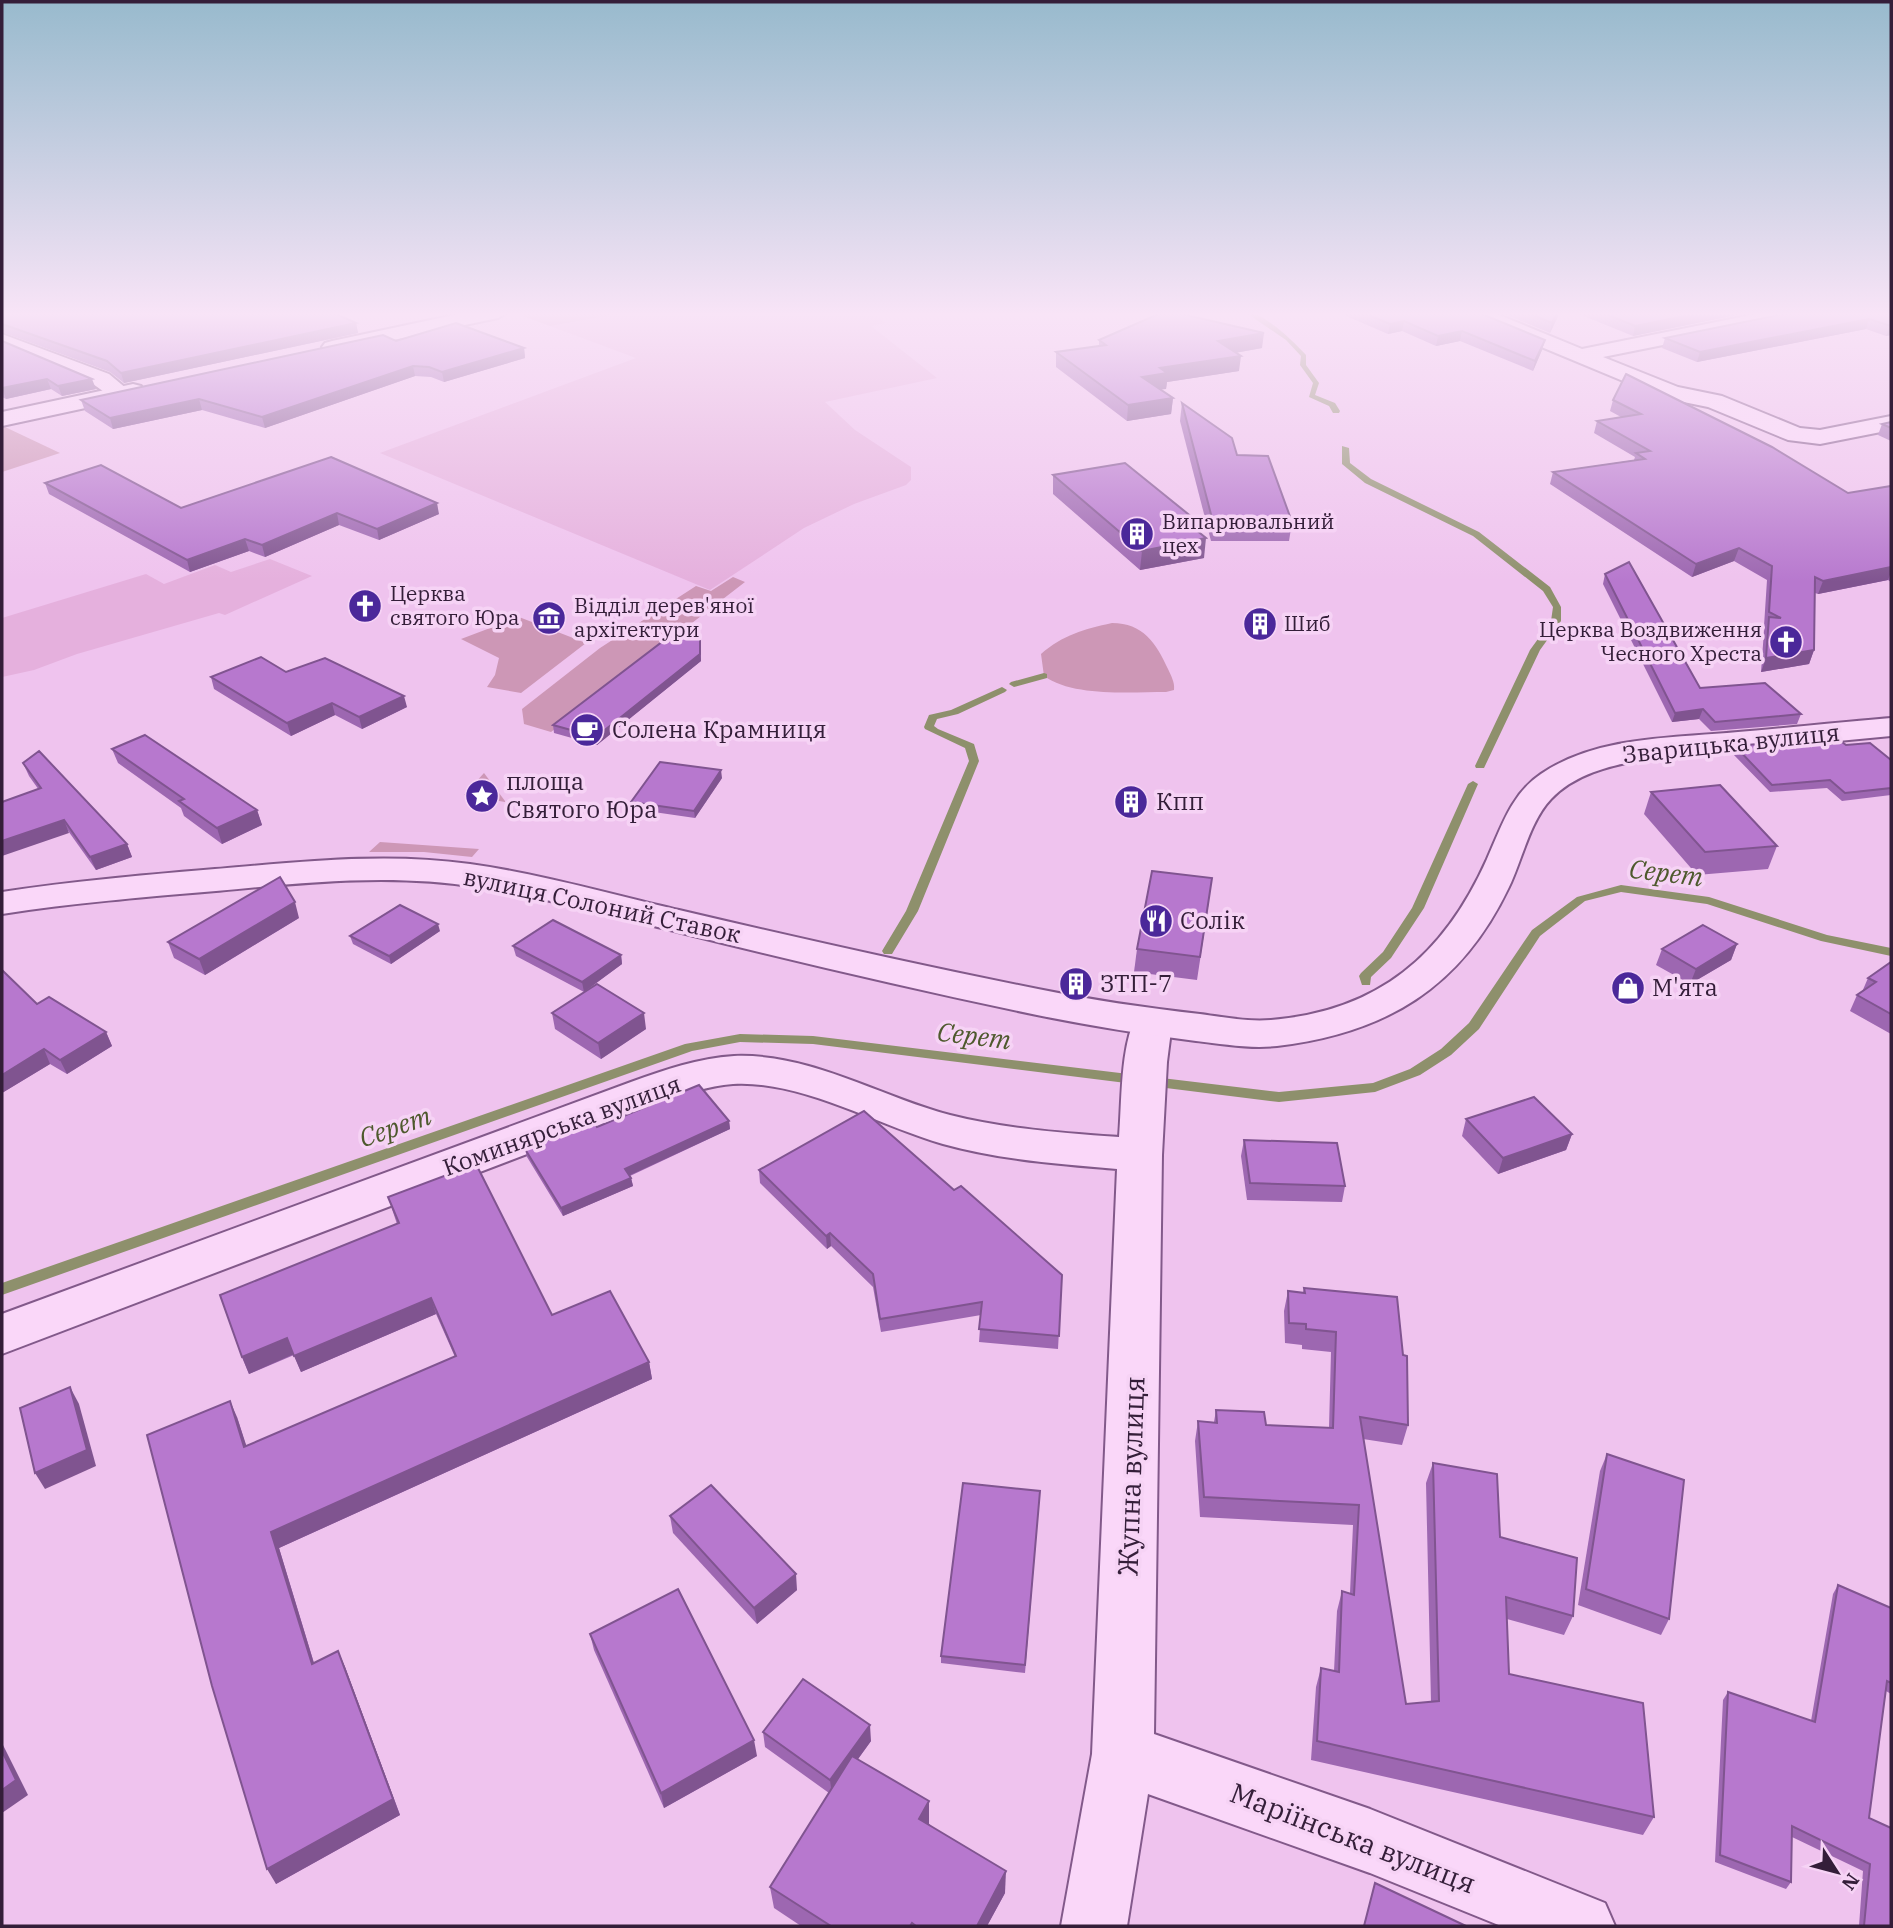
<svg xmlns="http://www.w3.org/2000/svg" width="1893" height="1928" viewBox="0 0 1893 1928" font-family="'IBM Plex Serif',serif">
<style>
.farmland{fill:#e5b0dd}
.green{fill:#cd97b6}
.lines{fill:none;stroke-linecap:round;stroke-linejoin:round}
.stream{fill:#8e906c;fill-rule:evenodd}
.minor-casing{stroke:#82598a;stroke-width:4}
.tertiary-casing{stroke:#82598a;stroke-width:4}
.minor{fill:#fad7f9;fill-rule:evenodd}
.tertiary{fill:#fad7f9;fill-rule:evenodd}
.wall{fill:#9d67b1}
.shaded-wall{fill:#805490}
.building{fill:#b778ce;stroke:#805490;stroke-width:2}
.labels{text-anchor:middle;stroke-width:7;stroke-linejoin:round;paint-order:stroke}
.far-poi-label{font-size:21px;fill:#341e39;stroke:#f6d3f5;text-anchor:start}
.poi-label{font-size:24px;fill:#341e39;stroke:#f6d3f5;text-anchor:start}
.street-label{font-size:24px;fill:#341e39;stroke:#f6d3f5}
.water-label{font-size:26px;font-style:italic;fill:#4e592d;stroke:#f6d3f5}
.near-street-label{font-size:28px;fill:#341e39;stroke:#f6d3f5}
</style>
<rect width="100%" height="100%" fill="#efc3ee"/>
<g class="farmland">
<path d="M629,312H874L885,323L871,326L937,378L825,402L855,430L911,467V480L906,485L854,504L804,528L710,590L380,453L636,358L550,326Z"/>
<path d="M270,559L312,576L225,615L219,613L77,654L34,670L2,677V618L146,574L164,584L215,565L231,572Z"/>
</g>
<g class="green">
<path d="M538,312H629L550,326L520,315Z"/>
<path d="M5,427L60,453L2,472V428Z"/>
<path d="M733,577L745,582L551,732L524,724L522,709L600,648L696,586L711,591Z"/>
<path d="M519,617L586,643L521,693L487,687L495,675L499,658L461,639Z"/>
<path d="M1112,623C1143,623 1156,643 1168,669C1171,676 1175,682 1174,690L1166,692C1130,692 1073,697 1044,676L1041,654C1063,635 1084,629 1112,623Z"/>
<path d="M484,773L505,801V802L464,795Z"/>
<path d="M380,842L479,849L472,857L424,852H369Z"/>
</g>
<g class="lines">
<g class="stream">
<path d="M1245,312C1264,312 1293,341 1306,355V365L1319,383L1315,395L1335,403L1340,411L1339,413H1333L1329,406L1309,397L1313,383L1300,365L1301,356L1286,340Z"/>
<path d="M1342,446L1349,448L1350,463L1371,479L1479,532L1550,587L1561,607V621L1540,650L1484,768H1476L1475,766L1530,650L1551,621L1553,607L1543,591L1473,536L1365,483L1342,464Z"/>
<path d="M1044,673L1047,674V678L1014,687L1009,684L1011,682Z"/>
<path d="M1002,687L1007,690L1005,692L958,714L937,719L934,726L938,729L974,744L979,761L918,911L892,954H884L882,951L906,911L969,761L965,748L925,729L924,727L929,715L951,710Z"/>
<path d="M1473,781L1478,784L1424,908L1391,958L1371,977L1370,985H1362L1359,976L1361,973L1383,952L1412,908L1468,784Z"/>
<path d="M1621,885L1709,897L1827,935L1891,948V956L1821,941L1707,904L1621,892L1585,901L1540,936L1479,1029L1451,1055L1420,1075L1375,1092L1279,1102L813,1044L740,1042L692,1051L2,1295V1283L685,1044L740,1034L813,1036L1279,1092L1373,1083L1410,1069L1441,1049L1469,1023L1532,930L1577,897Z"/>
</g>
<g class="minor-casing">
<g id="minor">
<path d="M1464,312H1492L1582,349L1766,312H1808L1798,318L1603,357L1678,387L1722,396L1800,428L1820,430L1891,416V430L1820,444L1788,440L1708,407L1664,398L1467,316Z"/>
<path d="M2,334L109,374L133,394L130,399H114L93,384L2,347Z"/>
<path d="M1152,1010L1166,1014L1172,1023L1167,1062L1162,1155L1154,1734L1370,1809L1605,1903L1615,1926H1501L1370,1873L1148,1794L1127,1926H1061L1092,1754L1117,1169C1059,1164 1000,1160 943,1144C877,1125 802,1080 733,1084C708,1086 684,1094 661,1103L2,1354V1314L631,1082C664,1070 699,1058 734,1056C810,1053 879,1096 950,1115C1005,1129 1063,1133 1119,1137C1122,1103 1120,1042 1138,1014Z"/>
</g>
</g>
<g class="tertiary-casing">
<g id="tertiary">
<path d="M468,312H508L498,318L332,353L325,351L322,347L325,343L332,341Z"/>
<path d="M133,384L141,386L144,391L141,396L2,426V412Z"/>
<path d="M1891,718V736L1641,760C1609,766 1575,774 1551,799C1530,821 1522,860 1509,887C1461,988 1386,1033 1277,1046C1250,1049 1223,1044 1196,1041C1143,1034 1090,1026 1037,1015C917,990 797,962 678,932C611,916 544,897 476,887C390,873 302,883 216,891C144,897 73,903 2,914V892C73,881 144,875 215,869C300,862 385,852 470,864C541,874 610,894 679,910C798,938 918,965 1038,989C1092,1000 1146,1008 1200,1014C1223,1017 1247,1022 1271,1020C1379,1011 1444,955 1487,859C1501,828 1511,794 1541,774C1596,736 1674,738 1738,732C1789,728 1840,722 1891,718Z"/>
</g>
</g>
<use href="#minor" class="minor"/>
<use href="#tertiary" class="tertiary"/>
</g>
<g class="wall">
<path d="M2,312L356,323L358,333L124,383L110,372L2,332Z"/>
<path d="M1337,312H1477L1545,340L1542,350L1533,371L1460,341L1436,346L1402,331L1388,334Z"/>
<path d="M1500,312H1560L1550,333Z"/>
<path d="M1574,312H1751L1633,336Z"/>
<path d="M1891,312V335L1886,336L1866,329L1697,362L1662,348L1665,338Z"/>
<path d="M1099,340L1262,348L1235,353L1239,371L1167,382L1166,389H1160L1173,398L1171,414L1127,421L1056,367V352L1099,346Z"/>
<path d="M2,341L96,389L62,396L51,389L6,399L2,397Z"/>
<path d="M396,341L524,348L525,358L444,382L431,377L415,376L265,428L202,410L113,429L85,411L81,400Z"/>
<path d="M1613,400L1848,493L1891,486V582L1888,580L1818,594L1815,593L1814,650L1809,664L1761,672L1764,631L1765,627L1764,626L1767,580L1734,561L1692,577L1550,484L1553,472L1634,460L1635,457L1594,433L1597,421L1621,417L1610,411Z"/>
<path d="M1182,403L1292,522L1289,541H1211L1180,421Z"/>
<path d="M1891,422V441L1878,435L1882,424Z"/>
<path d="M1053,475L1198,522L1197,532L1204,558L1140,570L1053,494Z"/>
<path d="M45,483L181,508L439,514L379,540L339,525L265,557L249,551L190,572L49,494Z"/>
<path d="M1605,574L1700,688L1801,714L1797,724L1711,731L1699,719L1672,722L1603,584Z"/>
<path d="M700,637L701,661L597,745L554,733L553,725Z"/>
<path d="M286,672L407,707L362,729L335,715L291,736L214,689L211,677Z"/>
<path d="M1829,744L1846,745L1891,760V795L1842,801L1827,788L1770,792L1733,754L1735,746Z"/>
<path d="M112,749L257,810L262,825L222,844L184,816L181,808L118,763Z"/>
<path d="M23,763L127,844L132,857L96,870L29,776Z"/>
<path d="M722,778L695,818L633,809L631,802Z"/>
<path d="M1651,792L1777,846L1768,869L1697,875L1644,814Z"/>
<path d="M1209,901L1197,980L1134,972L1137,949Z"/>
<path d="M299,918L205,975L174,958L168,942Z"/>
<path d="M440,931L391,964L353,944L350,936Z"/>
<path d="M1737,944L1731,960L1690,984L1656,965L1662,949Z"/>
<path d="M513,946L621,955L622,964L584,992L516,956Z"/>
<path d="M1891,962V1034L1850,1011L1857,995L1862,992L1868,978Z"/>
<path d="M2,970L37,1004L106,1032L112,1046L67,1074L50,1064L2,1093Z"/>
<path d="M552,1013L646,1029L601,1059L555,1029Z"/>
<path d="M1466,1119L1572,1134L1566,1150L1498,1174L1462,1136Z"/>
<path d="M729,1121L730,1129L630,1176L631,1178L633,1186L563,1216L527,1157L525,1149L597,1127Z"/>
<path d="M1244,1140L1345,1186L1342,1202L1247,1200L1241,1156Z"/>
<path d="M759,1170L954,1190L1062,1275L1058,1349L979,1342L981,1315L881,1332L873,1287L831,1246L827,1249L760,1183Z"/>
<path d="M388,1197L552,1315L649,1362L652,1379L279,1548L314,1663L338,1651L345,1667L400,1815L276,1884L237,1417L246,1446L455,1357L436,1314L301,1372L294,1355L249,1374L242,1357L397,1224Z"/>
<path d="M1304,1288L1408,1425L1402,1445L1363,1439L1406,1704L1431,1702L1426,1483L1433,1463L1573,1616L1564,1635L1507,1619L1509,1674L1654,1817L1643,1835L1311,1760L1316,1687L1321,1668L1334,1671L1337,1611L1342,1591L1350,1593L1353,1525L1200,1517L1195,1441L1198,1421L1214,1422L1216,1410L1266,1425L1329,1428L1331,1352L1302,1349V1345L1285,1343L1284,1311L1288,1291L1303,1293Z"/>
<path d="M1607,1454L1669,1619L1661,1635L1578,1605L1600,1471Z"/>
<path d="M1040,1491L1025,1673L941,1663V1656Z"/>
<path d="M670,1516L797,1590L757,1624L673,1533Z"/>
<path d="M1838,1585L1891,1608V1694L1886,1691L1869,1818L1891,1926H1859L1863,1871L1792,1837L1791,1882L1786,1889L1715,1862L1723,1700L1728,1692L1811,1721L1833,1594Z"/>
<path d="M590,1634L757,1756L664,1808L594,1650Z"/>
<path d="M763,1732L871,1741L858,1759L1005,1893L987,1926H801L774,1908L770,1887L829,1793L765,1747Z"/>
</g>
<g class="shaded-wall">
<path d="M1557,312H1560L1550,333L1552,323Z"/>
<path d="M1705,312H1751L1633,336L1635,326Z"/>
<path d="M1869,319L1866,329L1697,362L1700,352Z"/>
<path d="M1404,321L1402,331L1388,334L1390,324Z"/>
<path d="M356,323L358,333L124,383L121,373Z"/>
<path d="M1890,326H1891V335L1886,336Z"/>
<path d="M1462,331L1460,341L1436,346L1438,336Z"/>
<path d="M1264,333L1262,348L1217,356L1218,341Z"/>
<path d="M1545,340L1542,350L1533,371L1535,361Z"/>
<path d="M524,348L525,358L444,382L442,372Z"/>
<path d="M1241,356L1239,371L1167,382L1166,389L1141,392L1142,377L1160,368Z"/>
<path d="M413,366L415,376L265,428L262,417Z"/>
<path d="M47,379L51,389L6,399L2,388Z"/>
<path d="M92,379L96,389L62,396L58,386Z"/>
<path d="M1173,398L1171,414L1127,421L1128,405Z"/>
<path d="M199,399L202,410L113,429L110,418Z"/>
<path d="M437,503L439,514L379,540L377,529Z"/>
<path d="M337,513L339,525L265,557L262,545Z"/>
<path d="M1206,538L1204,558L1140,570L1142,551Z"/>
<path d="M245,539L249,551L190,572L187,560Z"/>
<path d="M1739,548L1734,561L1692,577L1696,564Z"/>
<path d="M1891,567V572L1888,580L1818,594L1823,581Z"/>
<path d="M700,637L701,661L597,745L596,737Z"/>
<path d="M1814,650L1809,664L1761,672L1766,658Z"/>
<path d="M404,696L407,707L362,729L359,717Z"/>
<path d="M332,703L335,715L291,736L287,723Z"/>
<path d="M1703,709L1699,719L1672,722L1675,713Z"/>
<path d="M721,770L722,778L695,818L694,811Z"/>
<path d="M257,810L262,825L222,844L217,828Z"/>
<path d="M64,820L69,833L2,856V841Z"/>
<path d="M127,844L132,857L96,870L90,857Z"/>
<path d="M295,902L299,918L205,975L199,959Z"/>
<path d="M438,924L440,931L391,964L389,956Z"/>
<path d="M1737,944L1731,960L1690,984L1696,969Z"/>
<path d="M621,955L622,964L584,992L582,982Z"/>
<path d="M644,1013L646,1029L601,1059L598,1043Z"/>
<path d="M106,1032L112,1046L67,1074L60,1060Z"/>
<path d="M44,1049L50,1064L2,1093V1075Z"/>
<path d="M729,1121L730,1129L626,1177L625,1169Z"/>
<path d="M1572,1134L1566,1150L1498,1174L1503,1158Z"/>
<path d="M631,1178L633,1186L563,1216L561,1208Z"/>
<path d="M830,1233L831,1246L827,1249L826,1236Z"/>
<path d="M431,1298L436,1314L301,1372L294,1356Z"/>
<path d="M287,1338L294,1354L249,1374L242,1357Z"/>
<path d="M649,1362L652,1379L279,1548L319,1680L312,1664L271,1532Z"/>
<path d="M70,1387L79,1404L96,1466L45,1489L35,1473Z"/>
<path d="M230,1401L237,1417L252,1463L244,1447Z"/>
<path d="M796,1574L797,1590L757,1624L754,1608Z"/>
<path d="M338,1651L345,1667L400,1815L276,1884L267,1869Z"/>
<path d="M870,1725L871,1741L832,1795L830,1780Z"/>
<path d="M754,1740L757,1756L664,1808L661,1793Z"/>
<path d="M2,1743L28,1795L2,1813Z"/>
<path d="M929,1801V1824L920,1841L919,1819Z"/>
<path d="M1006,1871L1005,1893L987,1926H977Z"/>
</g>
<g class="building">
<path d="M2,312H332L356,323L121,373L107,361L2,324Z"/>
<path d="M1163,312H1173L1264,333L1218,341L1241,356L1160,368L1167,373L1142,377L1173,398L1128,405L1056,352L1106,345L1099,340Z"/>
<path d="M1362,312H1477L1545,340L1535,361L1462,331L1438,336L1404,321L1390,324Z"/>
<path d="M1526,312H1557L1552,323Z"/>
<path d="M1601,312H1705L1635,326Z"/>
<path d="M1794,312H1891V326L1869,319L1700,352L1665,338Z"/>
<path d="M456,323L524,348L442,372L429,367L413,366L262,417L199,399L110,418L81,400L383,335L396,341Z"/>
<path d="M2,341L92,379L58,386L47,379L2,388Z"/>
<path d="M1626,374L1772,447L1848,493L1891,486V567L1823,581L1815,577L1814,650L1766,658L1769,617L1781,618L1769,612L1772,566L1739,548L1696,564L1553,472L1645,459L1636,453L1650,451L1597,421L1641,414L1613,400Z"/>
<path d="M1182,403L1232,438L1237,455L1268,456L1292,522H1213Z"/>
<path d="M1891,422V428L1882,424Z"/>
<path d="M331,457L437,503L377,529L337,513L262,545L245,539L187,560L45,483L101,465L181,508Z"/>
<path d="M1125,463L1198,522L1185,521L1206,538L1142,551L1053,475Z"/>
<path d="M1629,562L1700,688L1765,683L1801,714L1715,722L1703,709L1675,713L1605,574Z"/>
<path d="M679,629L700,637V654L596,737L553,725Z"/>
<path d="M261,657L286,672L325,658L404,696L359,717L332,703L287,723L211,677Z"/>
<path d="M145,735L257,810L217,828L179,801L184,799L112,749Z"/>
<path d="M1823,738L1829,744L1842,742L1846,745L1870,743L1891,760V788L1845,793L1830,780L1772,785L1735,746Z"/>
<path d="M39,751L127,844L90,857L64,820L2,841V802L41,788L23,763Z"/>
<path d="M660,762L721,770L694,811L631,802Z"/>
<path d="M1720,785L1777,846L1705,852L1651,792Z"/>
<path d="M1152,871L1212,878L1200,957L1137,949Z"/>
<path d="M280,877L295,902L199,959L168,942Z"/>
<path d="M400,905L438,924L389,956L350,936Z"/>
<path d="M553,920L621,955L582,982L513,946Z"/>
<path d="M1703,925L1737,944L1696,969L1662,949Z"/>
<path d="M1891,962V1014L1857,995L1876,982L1868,978Z"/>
<path d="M2,970L37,1004L49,997L106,1032L60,1060L44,1049L2,1075Z"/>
<path d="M597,984L644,1013L598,1043L552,1013Z"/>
<path d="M699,1085L729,1121L625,1169L631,1178L561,1208L525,1149L594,1122L597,1127Z"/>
<path d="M1534,1097L1572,1134L1503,1158L1466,1119Z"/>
<path d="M864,1111L954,1190L961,1186L1062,1275L1059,1336L979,1329L982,1302L880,1319L873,1274L830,1233L826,1236L759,1170Z"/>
<path d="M1244,1140L1337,1143L1345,1186L1250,1183Z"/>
<path d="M476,1164L552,1315L610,1291L649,1362L271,1532L312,1664L338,1651L393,1799L267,1869L212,1686L147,1435L230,1401L244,1447L456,1356L431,1298L294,1356L287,1338L242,1357L220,1295L399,1223L388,1197Z"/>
<path d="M1304,1288L1397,1297L1403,1355L1407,1356L1408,1425L1360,1417L1406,1704L1439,1701L1433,1463L1497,1474L1500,1537L1577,1558L1573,1616L1506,1597L1509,1674L1643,1703L1654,1817L1317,1741L1321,1668L1339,1672L1342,1591L1354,1595L1359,1505L1204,1497L1198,1421L1217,1423L1216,1410L1264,1412L1266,1425L1333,1428L1336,1332L1306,1329V1324L1289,1323L1288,1291L1305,1293Z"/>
<path d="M70,1387L87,1450L35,1473L20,1408Z"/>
<path d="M1607,1454L1684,1480L1669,1619L1586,1589Z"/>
<path d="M963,1483L1040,1491L1025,1665L941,1656Z"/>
<path d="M711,1485L796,1574L754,1608L670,1516Z"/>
<path d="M1838,1585L1891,1608V1683L1887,1681L1869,1818L1891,1828V1926H1864L1870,1864L1792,1826L1791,1882L1720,1855L1728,1692L1815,1722Z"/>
<path d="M678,1589L754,1740L661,1793L590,1634Z"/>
<path d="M803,1679L870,1725L830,1780L763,1732Z"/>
<path d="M2,1751L16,1780L2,1790Z"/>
<path d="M852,1756L929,1801L919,1819L1006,1871L977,1926H916L912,1923L910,1926H831L770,1887Z"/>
<path d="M1375,1883L1466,1926H1364Z"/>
</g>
<linearGradient id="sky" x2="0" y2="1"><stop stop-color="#98bacd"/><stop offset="0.54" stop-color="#f8e4f7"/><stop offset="1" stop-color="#f8e4f7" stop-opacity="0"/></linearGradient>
<rect width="1893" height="582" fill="url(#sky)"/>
<defs>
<g id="building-disc" transform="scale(1.75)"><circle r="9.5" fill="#4b289a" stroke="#f6d3f5"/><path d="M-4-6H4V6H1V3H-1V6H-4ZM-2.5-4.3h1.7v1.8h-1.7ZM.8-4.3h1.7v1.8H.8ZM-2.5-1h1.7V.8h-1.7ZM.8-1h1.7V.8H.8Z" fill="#fff"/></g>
<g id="church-disc" transform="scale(1.75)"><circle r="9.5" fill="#4b289a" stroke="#f6d3f5"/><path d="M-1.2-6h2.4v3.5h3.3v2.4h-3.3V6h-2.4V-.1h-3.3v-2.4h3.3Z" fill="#fff"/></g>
<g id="museum-disc" transform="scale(1.75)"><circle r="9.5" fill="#4b289a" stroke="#f6d3f5"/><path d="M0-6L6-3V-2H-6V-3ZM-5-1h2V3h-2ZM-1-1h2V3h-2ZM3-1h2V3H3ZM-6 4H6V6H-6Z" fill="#fff"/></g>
<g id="cafe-disc" transform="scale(1.75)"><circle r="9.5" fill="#4b289a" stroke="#f6d3f5"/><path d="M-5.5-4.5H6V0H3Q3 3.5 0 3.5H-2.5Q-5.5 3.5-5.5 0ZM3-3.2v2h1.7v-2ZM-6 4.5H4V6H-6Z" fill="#fff"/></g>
<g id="sight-disc" transform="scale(1.75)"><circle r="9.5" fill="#4b289a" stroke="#f6d3f5"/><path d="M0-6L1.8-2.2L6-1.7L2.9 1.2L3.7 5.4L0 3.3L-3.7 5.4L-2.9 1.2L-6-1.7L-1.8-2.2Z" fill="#fff"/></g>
<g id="restaurant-disc" transform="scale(1.75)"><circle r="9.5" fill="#4b289a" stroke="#f6d3f5"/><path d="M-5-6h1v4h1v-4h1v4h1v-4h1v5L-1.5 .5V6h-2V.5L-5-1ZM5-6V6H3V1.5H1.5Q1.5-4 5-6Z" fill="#fff"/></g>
<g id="shop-disc" transform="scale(1.75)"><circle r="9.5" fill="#4b289a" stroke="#f6d3f5"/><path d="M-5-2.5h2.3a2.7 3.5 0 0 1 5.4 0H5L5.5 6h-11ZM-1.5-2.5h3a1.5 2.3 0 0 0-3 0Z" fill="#fff"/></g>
</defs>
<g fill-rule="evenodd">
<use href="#building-disc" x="1137" y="534"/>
<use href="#church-disc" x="365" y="606"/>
<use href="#museum-disc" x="549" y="618"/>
<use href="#building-disc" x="1260" y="624"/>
<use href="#church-disc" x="1786" y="642"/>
<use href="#cafe-disc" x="587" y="730"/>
<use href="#sight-disc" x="482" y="796"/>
<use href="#building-disc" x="1131" y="802"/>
<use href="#restaurant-disc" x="1156" y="921"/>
<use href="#building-disc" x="1076" y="984"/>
<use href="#shop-disc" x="1628" y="988"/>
</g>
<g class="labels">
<g class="far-poi-label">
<text x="1162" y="529">Випарювальний<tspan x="1162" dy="24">цех</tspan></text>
<text x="390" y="601">Церква<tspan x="390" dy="24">святого Юра</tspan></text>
<text x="574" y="613">Відділ дерев'яної<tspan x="574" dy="24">архітектури</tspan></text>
<text x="1284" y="631">Шиб</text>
<text x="1762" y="637" text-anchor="end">Церква Воздвиження<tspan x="1762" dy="24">Чесного Хреста</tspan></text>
</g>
<g class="poi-label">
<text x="612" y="738">Солена Крамниця</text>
<text x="506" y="790">площа<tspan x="506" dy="28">Святого Юра</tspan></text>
<text x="1156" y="810">Кпп</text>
<text x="1180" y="929">Солік</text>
<text x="1100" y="992">ЗТП-7</text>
<text x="1652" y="996">М'ята</text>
</g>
<g class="street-label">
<text transform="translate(1731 744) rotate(-6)" y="8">Зварицька вулиця</text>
<text transform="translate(602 906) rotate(12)" y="8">вулиця Солоний Ставок</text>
<text transform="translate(562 1126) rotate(-20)" y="8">Коминярська вулиця</text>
</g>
<g class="water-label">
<text transform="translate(1666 873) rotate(7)" y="9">Серет</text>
<text transform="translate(974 1036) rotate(7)" y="9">Серет</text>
<text transform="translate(395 1127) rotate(-19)" y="9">Серет</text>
</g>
<g class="near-street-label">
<text transform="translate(1131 1476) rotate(-88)" y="10">Жупна вулиця</text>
<text transform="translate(1353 1838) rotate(21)" y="10">Маріїнська вулиця</text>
</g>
</g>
<rect width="1893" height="1928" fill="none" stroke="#341e39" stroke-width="7"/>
<g transform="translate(1837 1872) rotate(126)" stroke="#f6d3f5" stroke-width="5" paint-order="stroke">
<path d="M0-5L12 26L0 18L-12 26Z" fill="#341e39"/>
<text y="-10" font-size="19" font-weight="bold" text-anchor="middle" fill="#341e39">N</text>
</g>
</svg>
